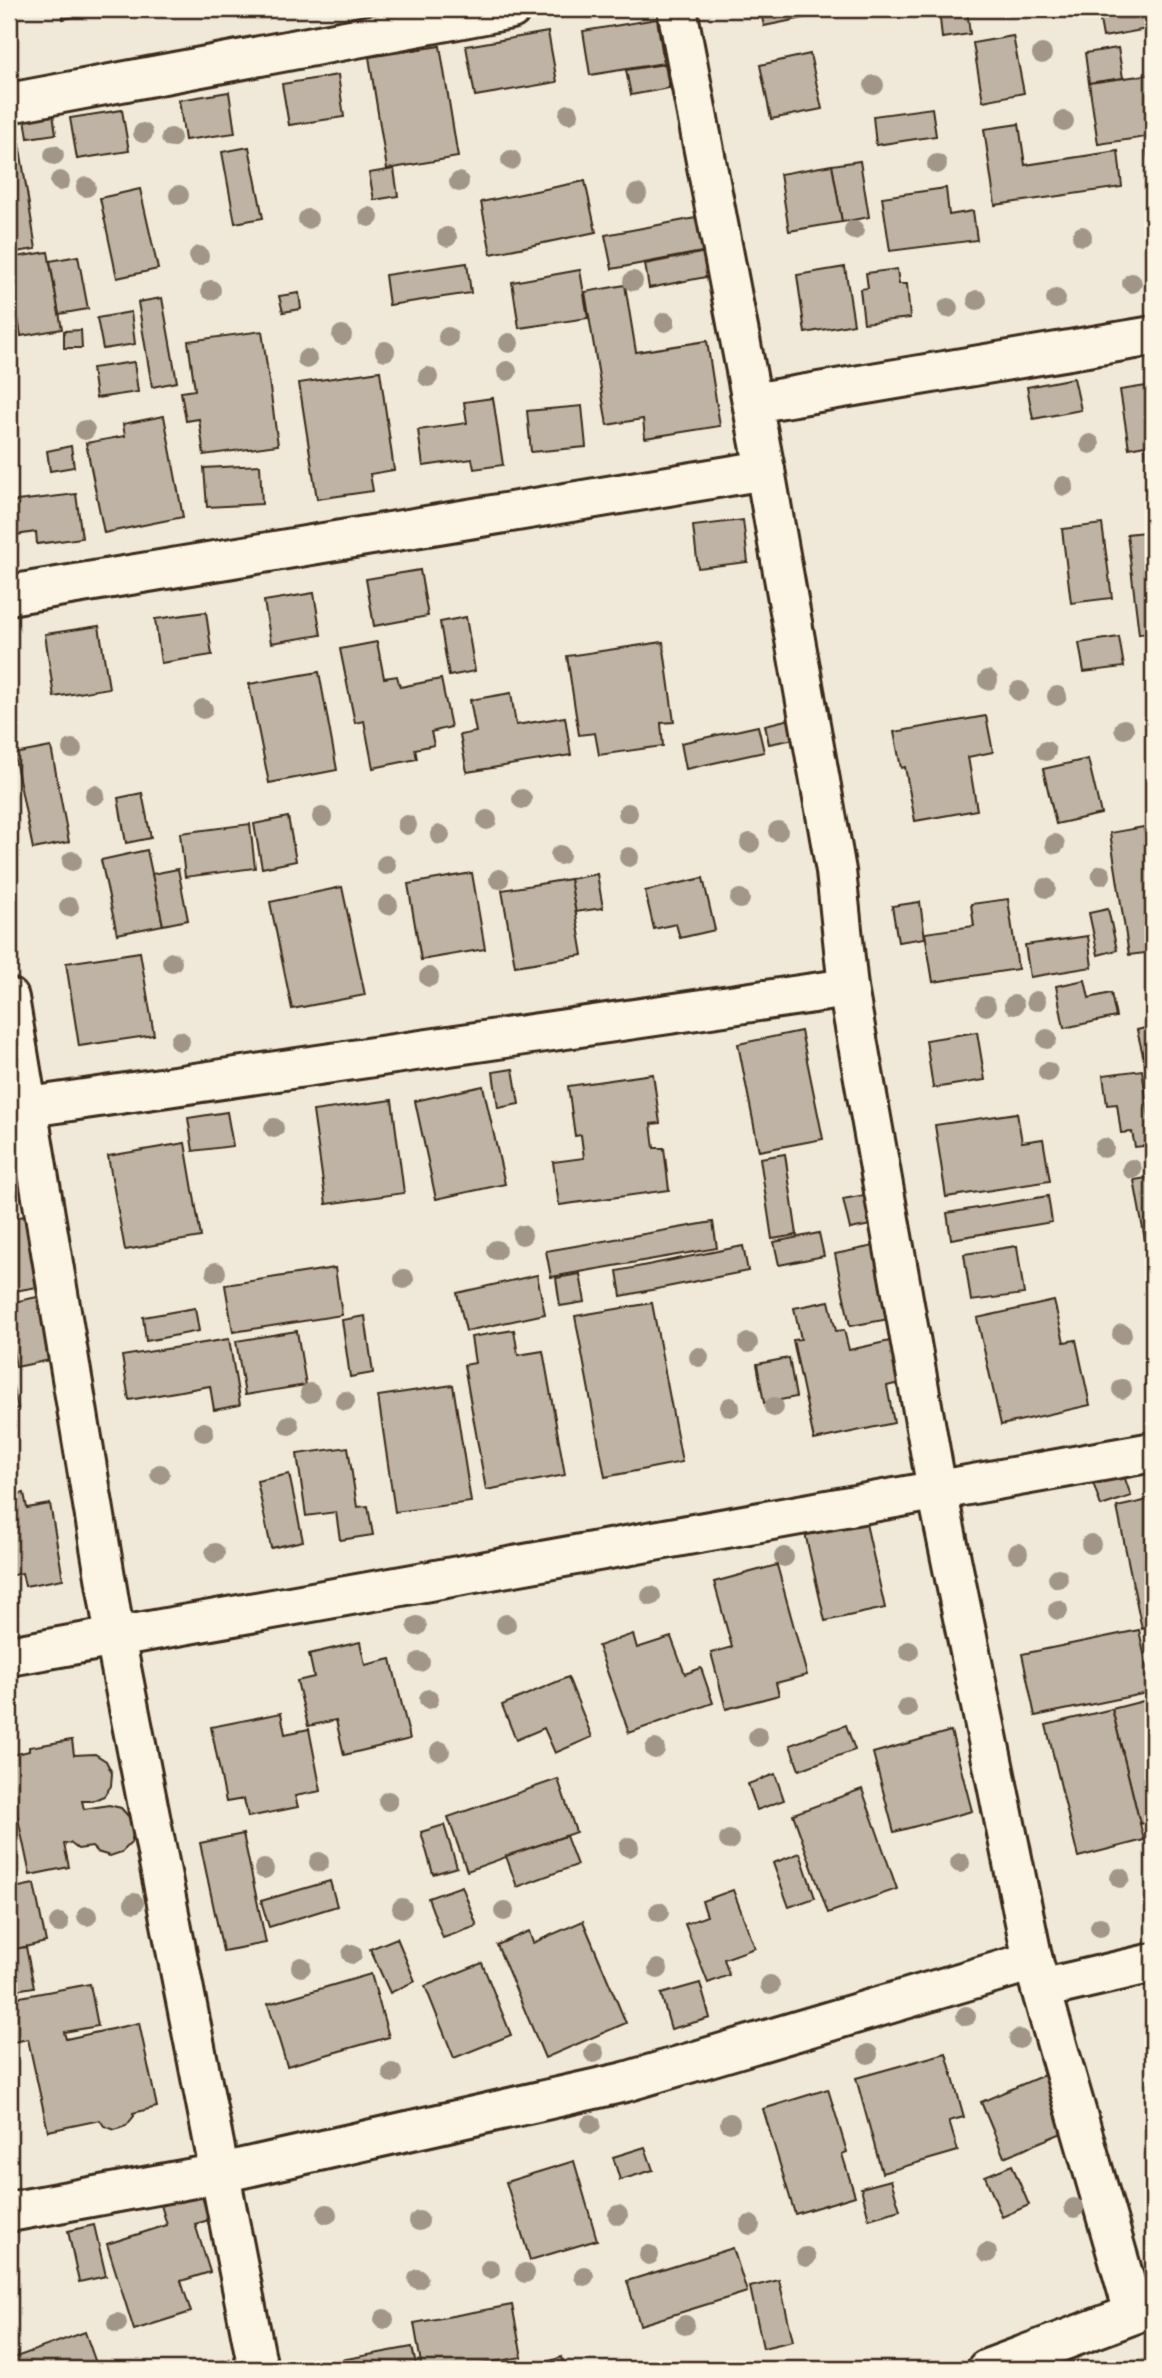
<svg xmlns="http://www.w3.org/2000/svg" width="1162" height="2378" viewBox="0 0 1162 2378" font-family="'Gochi Hand',sans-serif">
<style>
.building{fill:#beb3a4;stroke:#3b2a1e;stroke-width:2}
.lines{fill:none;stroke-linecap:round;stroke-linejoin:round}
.minor-casing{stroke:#3b2a1e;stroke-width:44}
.minor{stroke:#fcf5e5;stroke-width:38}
.tree{fill:#a19688}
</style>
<rect width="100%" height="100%" fill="#f0e9d9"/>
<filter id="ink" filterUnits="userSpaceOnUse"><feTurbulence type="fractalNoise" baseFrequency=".0143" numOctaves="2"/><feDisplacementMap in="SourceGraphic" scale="14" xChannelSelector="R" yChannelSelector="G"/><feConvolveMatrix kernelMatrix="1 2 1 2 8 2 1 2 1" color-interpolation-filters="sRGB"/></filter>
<g filter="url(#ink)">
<g class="building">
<path d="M62,9H93V13L63,19Z"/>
<path d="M760,9H847L764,26Z"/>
<path d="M939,9H967L970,34L942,38Z"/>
<path d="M1098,9H1153V28L1103,37Z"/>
<path d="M657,19L664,63L590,75L583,31Z"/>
<path d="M548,32L557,82L475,96L466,46Z"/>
<path d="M1013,36L1024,93L983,101L973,43Z"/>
<path d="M440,46L458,157L387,169L369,57Z"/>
<path d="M1118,48L1123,78L1089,83L1085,53Z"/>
<path d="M810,54L822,109L771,119L760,65Z"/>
<path d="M665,64L669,88L631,95L626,70Z"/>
<path d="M1153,74V136L1098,144L1089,83Z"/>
<path d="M338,75L344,117L289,125L282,84Z"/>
<path d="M229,92L235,133L185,140L179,100Z"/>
<path d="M52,107L56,134L28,138L24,112Z"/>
<path d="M932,108L936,136L876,145L873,116Z"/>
<path d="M122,110L129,151L77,159L70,118Z"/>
<path d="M16,123L36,249L9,253V124Z"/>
<path d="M1019,124L1025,165L1118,151L1122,187L995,205L984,129Z"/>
<path d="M1153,146V177H1151L1146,147Z"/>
<path d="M249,147L263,218L235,223L222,152Z"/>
<path d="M860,161L869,217L842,222L832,165Z"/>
<path d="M832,165L842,222L789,231L780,174Z"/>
<path d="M394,169L398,196L374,200L369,173Z"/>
<path d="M585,181L596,232L491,254L481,202Z"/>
<path d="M946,188L949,215L973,211L977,240L890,251L882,197Z"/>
<path d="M140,189L158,269L117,278L100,198Z"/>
<path d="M701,217L707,251L612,269L605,235Z"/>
<path d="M48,252L62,329L21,336L18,318L9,320V288H12L9,258Z"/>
<path d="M706,252L711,276L649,288L645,264Z"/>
<path d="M78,256L88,309L59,314L50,261Z"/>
<path d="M467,263L471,293L389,305L385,275Z"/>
<path d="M845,267L854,324L805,333L797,275Z"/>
<path d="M897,269L899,284H907L910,318L864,323L860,289L868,288L866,273Z"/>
<path d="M580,270L588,318L519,328L512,282Z"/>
<path d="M625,285L636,352L707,341L720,426L645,438L643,419L607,425L585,292Z"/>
<path d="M299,293L301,309L283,312L279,296Z"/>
<path d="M162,298L177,382L152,387L138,302Z"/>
<path d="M131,312L135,344L103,349L97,318Z"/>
<path d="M81,330L82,348H64V331Z"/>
<path d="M262,331L278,445L204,455L199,419L186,421L181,392L195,390L188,341Z"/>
<path d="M134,362L138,392L96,398L92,368Z"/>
<path d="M380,371L394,470L370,474L373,491L317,499L299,383Z"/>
<path d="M1074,378L1081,410L1033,419L1027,387Z"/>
<path d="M1153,385V499L1145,445L1129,448L1120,390Z"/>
<path d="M493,398L503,465L474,469L472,459L423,466L418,430L467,423L464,402Z"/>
<path d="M582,406L586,447L531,452L527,411Z"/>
<path d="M164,416L183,517L104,533L86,443L125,436L123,424Z"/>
<path d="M71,446L74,467L50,471L47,451Z"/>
<path d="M260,465L262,504L207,507L204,468Z"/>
<path d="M76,494L82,538L37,544L36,532L9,536V502Z"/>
<path d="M743,520L748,562L698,568L693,526Z"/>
<path d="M1102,524L1112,598L1071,603L1062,529Z"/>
<path d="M1153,531V632L1139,634L1127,534Z"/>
<path d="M420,570L428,616L374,626L366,579Z"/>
<path d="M314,593L321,635L271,643L264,601Z"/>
<path d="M206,612L212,655L161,663L155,619Z"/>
<path d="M466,617L475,671L449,676L440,622Z"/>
<path d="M99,626L109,688L54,697L45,634Z"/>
<path d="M1119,637L1124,667L1084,672L1079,643Z"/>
<path d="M377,642L384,678L397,676L400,687L441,679L451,727L431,732L434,745L415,749L417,759L373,768L364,721L355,723L340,649Z"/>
<path d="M663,642L674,722L661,723L663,746L599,755L595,733L579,735L567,656Z"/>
<path d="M319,672L337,770L269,783L249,684Z"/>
<path d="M511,693L516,725L565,717L571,755L467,772L460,735L476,732L470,700Z"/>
<path d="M986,716L993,752L968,757L977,810L915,821L905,767L901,768L894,732Z"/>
<path d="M790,719L795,739L769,744L765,725Z"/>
<path d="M758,726L764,752L686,769L681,743Z"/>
<path d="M51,747L69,842L33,849L14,754Z"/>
<path d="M1088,759L1101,814L1056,824L1043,769Z"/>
<path d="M142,793L151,838L126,843L118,798Z"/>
<path d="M288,817L296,861L262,868L254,824Z"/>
<path d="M250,824L255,868L185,877L180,833Z"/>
<path d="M1144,827L1153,890V952L1129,955L1110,833Z"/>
<path d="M147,850L163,925L117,934L101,860Z"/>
<path d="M178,869L188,920L163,925L152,874Z"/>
<path d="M472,873L485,949L421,960L408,884Z"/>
<path d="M597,874L603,908L575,912L570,879Z"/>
<path d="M703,878L715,930L680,938L676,924L654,929L645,891Z"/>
<path d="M570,879L583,955L515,966L502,890Z"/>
<path d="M342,887L365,995L292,1009L270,902Z"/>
<path d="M1008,899L1018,969L933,982L925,933L974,926L971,904Z"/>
<path d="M920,902L925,938L898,942L892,906Z"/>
<path d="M1108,909L1117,950L1098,955L1089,913Z"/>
<path d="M1088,936L1092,967L1030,977L1025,945Z"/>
<path d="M140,952L154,1035L79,1046L66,963Z"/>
<path d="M1085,980L1089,998L1111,993L1116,1017L1064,1028L1056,986Z"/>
<path d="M1153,1026V1067L1146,1068L1137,1030Z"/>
<path d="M801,1031L823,1139L759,1151L738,1044Z"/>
<path d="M977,1032L985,1080L933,1088L926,1040Z"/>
<path d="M513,1069L519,1104L498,1108L493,1072Z"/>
<path d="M1142,1070L1153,1145L1135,1147L1132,1132L1121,1133L1117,1104L1107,1105L1103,1075Z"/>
<path d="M653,1074L660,1123L651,1124L654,1148H664L669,1190L559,1205L553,1162L584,1158L581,1135L575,1136L568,1086Z"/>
<path d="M483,1086L505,1184L436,1199L415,1101Z"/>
<path d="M392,1100L404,1193L326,1204L313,1111Z"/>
<path d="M227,1112L233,1146L193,1151L188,1118Z"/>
<path d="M1017,1113L1022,1142L1043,1139L1050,1181L946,1197L935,1125Z"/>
<path d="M185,1143L201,1237L125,1250L108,1156Z"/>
<path d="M785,1154L797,1235L772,1239L760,1158Z"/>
<path d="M15,1156L21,1187L9,1189V1157Z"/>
<path d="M1153,1177V1273H1151L1134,1180Z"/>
<path d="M865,1195L871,1225L850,1229L843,1199Z"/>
<path d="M1048,1196L1052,1222L951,1239L947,1213Z"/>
<path d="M9,1215L10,1219L29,1215L43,1286L9,1292Z"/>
<path d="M713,1222L717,1248L551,1277L546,1251Z"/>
<path d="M819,1233L824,1256L779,1265L774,1242Z"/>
<path d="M743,1246L748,1271L621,1296L617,1271Z"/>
<path d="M874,1246L889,1319L850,1326L835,1254Z"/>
<path d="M1017,1246L1024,1294L971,1301L964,1254Z"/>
<path d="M335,1268L342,1315L233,1332L225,1285Z"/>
<path d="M580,1274L585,1302L560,1306L556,1278Z"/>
<path d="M537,1275L545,1314L466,1331L457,1293Z"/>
<path d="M42,1296L55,1359L16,1367L9,1330V1303Z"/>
<path d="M829,1301L836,1331L844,1330L849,1350L890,1341L899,1383L887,1386L894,1423L814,1440L793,1340L801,1339L794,1308Z"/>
<path d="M1054,1301L1064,1342L1076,1340L1090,1405L1001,1425L977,1318Z"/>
<path d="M652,1303L682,1462L605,1477L575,1316Z"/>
<path d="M195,1308L199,1331L146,1341L143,1317Z"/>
<path d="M365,1316L373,1373L350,1377L342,1320Z"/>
<path d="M514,1330L518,1355L543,1351L565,1475L486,1490L464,1365L475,1363L471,1337Z"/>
<path d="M297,1331L306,1385L245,1395L236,1341Z"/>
<path d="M229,1339L240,1405L214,1410L210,1386L129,1400L122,1356Z"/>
<path d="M789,1358L796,1397L764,1403L757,1364Z"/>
<path d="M9,1371L18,1408L9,1411Z"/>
<path d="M453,1385L471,1502L395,1512L378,1396Z"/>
<path d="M348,1447L357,1507L368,1506L373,1535L340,1540L336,1512L306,1516L297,1454Z"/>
<path d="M1121,1467L1131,1496L1101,1506L1091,1477Z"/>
<path d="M289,1474L303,1541L271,1548L257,1481Z"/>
<path d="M24,1493L27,1508L50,1504L63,1579L25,1586L22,1573L9,1576V1496Z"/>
<path d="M1153,1499V1626L1142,1629L1117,1507Z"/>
<path d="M865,1519L885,1608L825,1621L805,1533Z"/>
<path d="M777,1565L807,1675L776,1683L779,1695L726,1709L711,1653L732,1647L714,1582Z"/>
<path d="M1139,1630L1152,1692L1035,1716L1022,1654Z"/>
<path d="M633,1634L637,1648L671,1637L685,1674L701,1668L713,1703L629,1733L598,1646Z"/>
<path d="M360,1642L365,1665L391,1659L410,1739L344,1755L336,1720L308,1726L297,1681L314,1677L309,1654Z"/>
<path d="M568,1677L592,1737L555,1753L544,1728L516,1740L502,1705Z"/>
<path d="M1151,1699L1153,1708V1821L1140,1824L1112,1709Z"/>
<path d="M1112,1709L1144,1840L1078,1857L1046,1725Z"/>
<path d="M281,1713L285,1734L309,1729L321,1791L295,1796L298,1807L248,1817L244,1799L226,1802L211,1727Z"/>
<path d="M846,1725L855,1750L799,1770L790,1745Z"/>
<path d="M951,1731L972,1811L894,1832L873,1753Z"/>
<path d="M72,1740L74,1755L95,1754L106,1761L112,1773L111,1786L104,1796L92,1801H82L84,1809L109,1805L121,1808L130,1818L134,1830L131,1843L122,1852L110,1856L97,1852L92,1847L78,1849L70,1843L64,1844L69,1867L30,1875L9,1776V1756L29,1751V1747Z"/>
<path d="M775,1774L784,1800L757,1810L748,1784Z"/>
<path d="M558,1779L576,1832L467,1871L448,1817Z"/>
<path d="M862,1789L897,1889L828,1913L793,1814Z"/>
<path d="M444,1825L457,1867L433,1874L421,1832Z"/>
<path d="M9,1830L17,1874L9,1875Z"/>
<path d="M243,1834L266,1943L223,1951L200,1843Z"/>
<path d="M566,1836L577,1865L517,1887L506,1856Z"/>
<path d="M800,1853L815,1898L789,1907L773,1863Z"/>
<path d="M330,1881L337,1906L269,1927L261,1901Z"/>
<path d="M34,1884L46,1942L16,1949L9,1915V1889Z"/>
<path d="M462,1886L477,1926L443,1938L428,1898Z"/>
<path d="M733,1890L755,1948L724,1959L729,1975L708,1983L685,1924L707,1916L702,1901Z"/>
<path d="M583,1921L626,2023L545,2058L497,1945L529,1931L533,1943Z"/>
<path d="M397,1938L415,1981L390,1993L370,1949Z"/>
<path d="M26,1947L34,1987L9,1991V1950Z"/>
<path d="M482,1963L511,2035L454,2058L425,1986Z"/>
<path d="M371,1974L389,2037L287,2066L268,2004Z"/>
<path d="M700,1983L710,2018L671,2029L661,1994Z"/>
<path d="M90,1984L98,2026L64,2032L66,2039L139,2023L157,2107L133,2113L134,2116L126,2126L115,2130L104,2126L100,2120L48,2131L28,2039L9,2043V1999Z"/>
<path d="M946,2053L964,2117L949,2121L958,2151L882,2173L856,2078Z"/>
<path d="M1051,2072L1074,2128L1004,2157L981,2102Z"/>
<path d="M828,2089L847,2152L842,2154L855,2196L795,2214L763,2109Z"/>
<path d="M645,2147L653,2170L620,2180L613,2157Z"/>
<path d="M574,2161L597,2240L530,2260L506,2182Z"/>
<path d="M1012,2165L1029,2205L1002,2217L985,2176Z"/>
<path d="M891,2180L900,2210L869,2219L861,2188Z"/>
<path d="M201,2193L209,2220L195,2224L210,2272L181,2281L191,2312L134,2330L107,2244L167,2225L161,2205Z"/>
<path d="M94,2225L106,2276L79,2282L68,2231Z"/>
<path d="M733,2248L747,2292L640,2325L627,2281Z"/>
<path d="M779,2280L793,2341L763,2348L750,2287Z"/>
<path d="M512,2305L522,2357L453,2369H422L414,2323Z"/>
<path d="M85,2332L98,2369H17L13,2358Z"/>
<path d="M412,2347L417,2369H308V2366Z"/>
<path d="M562,2357L566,2369H528V2368Z"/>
<path d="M230,2359L234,2369H200Z"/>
</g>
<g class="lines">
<g class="minor-casing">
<g id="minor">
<path d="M677,9L765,470L836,871L848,988L937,1490L1033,1961L1134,2313"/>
<path d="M9,103L511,9"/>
<path d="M753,403L1153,336"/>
<path d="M9,595L765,470"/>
<path d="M9,998L115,1637L258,2369"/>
<path d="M9,1110L848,988"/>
<path d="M9,1656L1153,1452"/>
<path d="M1041,1989L1153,1963"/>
<path d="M9,2212L221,2173L625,2082L1033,1961"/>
<path d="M987,2369L1153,2307"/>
</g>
</g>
<use href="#minor" class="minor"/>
</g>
<g class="tree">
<circle cx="1042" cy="54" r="10"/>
<circle cx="874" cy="85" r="10"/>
<circle cx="569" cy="114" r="10"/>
<circle cx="1064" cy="121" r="10"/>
<circle cx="143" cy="133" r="10"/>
<circle cx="171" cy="138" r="10"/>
<circle cx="54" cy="155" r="10"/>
<circle cx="511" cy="160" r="10"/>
<circle cx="937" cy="164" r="10"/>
<circle cx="60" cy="181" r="10"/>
<circle cx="459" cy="182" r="10"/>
<circle cx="86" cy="187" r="10"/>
<circle cx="637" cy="194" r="10"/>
<circle cx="179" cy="195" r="10"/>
<circle cx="369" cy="217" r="10"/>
<circle cx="308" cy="219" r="10"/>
<circle cx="854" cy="230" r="10"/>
<circle cx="1082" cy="236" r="10"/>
<circle cx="447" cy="237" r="10"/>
<circle cx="199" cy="256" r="10"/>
<circle cx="633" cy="281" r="10"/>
<circle cx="1132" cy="283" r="10"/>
<circle cx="211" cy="290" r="10"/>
<circle cx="1056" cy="299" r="10"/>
<circle cx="977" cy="300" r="10"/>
<circle cx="948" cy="308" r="10"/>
<circle cx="665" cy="322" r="10"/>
<circle cx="342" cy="335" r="10"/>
<circle cx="448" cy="337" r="10"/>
<circle cx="509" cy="343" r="10"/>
<circle cx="385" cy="351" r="10"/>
<circle cx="307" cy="359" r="10"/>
<circle cx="507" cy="371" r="10"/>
<circle cx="428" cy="377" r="10"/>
<circle cx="85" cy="430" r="10"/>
<circle cx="1090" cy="444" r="10"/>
<circle cx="1064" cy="486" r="10"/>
<circle cx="988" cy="680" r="10"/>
<circle cx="1019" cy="691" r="10"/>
<circle cx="1057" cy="696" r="10"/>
<circle cx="203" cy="709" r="10"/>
<circle cx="1124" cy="729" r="10"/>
<circle cx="72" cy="749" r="10"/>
<circle cx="1046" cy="751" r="10"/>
<circle cx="95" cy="795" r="10"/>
<circle cx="522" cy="799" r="10"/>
<circle cx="628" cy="813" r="10"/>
<circle cx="322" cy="817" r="10"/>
<circle cx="487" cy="820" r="10"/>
<circle cx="407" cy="825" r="10"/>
<circle cx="778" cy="831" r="10"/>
<circle cx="440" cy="835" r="10"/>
<circle cx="750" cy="843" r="10"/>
<circle cx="1055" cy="844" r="10"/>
<circle cx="560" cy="855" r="10"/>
<circle cx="629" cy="857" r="10"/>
<circle cx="72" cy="861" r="10"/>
<circle cx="386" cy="865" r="10"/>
<circle cx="1101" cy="875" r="10"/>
<circle cx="499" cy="879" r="10"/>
<circle cx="1046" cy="888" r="10"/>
<circle cx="740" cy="899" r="10"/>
<circle cx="388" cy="905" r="10"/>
<circle cx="69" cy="907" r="10"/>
<circle cx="172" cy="962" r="10"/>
<circle cx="429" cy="977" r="10"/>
<circle cx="1036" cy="1001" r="10"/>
<circle cx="1014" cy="1005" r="10"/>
<circle cx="986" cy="1006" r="10"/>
<circle cx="1047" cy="1039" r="10"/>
<circle cx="180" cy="1041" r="10"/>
<circle cx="1048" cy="1072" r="10"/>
<circle cx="274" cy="1128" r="10"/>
<circle cx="1104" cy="1148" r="10"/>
<circle cx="1132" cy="1169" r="10"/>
<circle cx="522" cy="1235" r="10"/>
<circle cx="496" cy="1250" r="10"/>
<circle cx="216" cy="1272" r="10"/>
<circle cx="404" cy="1279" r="10"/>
<circle cx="1122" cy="1334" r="10"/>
<circle cx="748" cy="1343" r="10"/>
<circle cx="699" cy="1357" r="10"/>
<circle cx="1122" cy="1389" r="10"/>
<circle cx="310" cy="1393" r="10"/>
<circle cx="345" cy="1401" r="10"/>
<circle cx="730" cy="1407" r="10"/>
<circle cx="774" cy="1407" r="10"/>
<circle cx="289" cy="1425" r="10"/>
<circle cx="204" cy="1432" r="10"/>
<circle cx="160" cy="1474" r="10"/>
<circle cx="1091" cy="1544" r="10"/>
<circle cx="215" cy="1553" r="10"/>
<circle cx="1018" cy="1553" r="10"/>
<circle cx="784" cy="1557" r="10"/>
<circle cx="1058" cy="1578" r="10"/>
<circle cx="651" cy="1596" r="10"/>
<circle cx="1058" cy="1610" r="10"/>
<circle cx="506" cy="1624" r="10"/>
<circle cx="417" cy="1626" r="10"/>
<circle cx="909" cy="1651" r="10"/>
<circle cx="420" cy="1662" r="10"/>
<circle cx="429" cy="1699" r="10"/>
<circle cx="907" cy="1708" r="10"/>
<circle cx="758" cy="1737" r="10"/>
<circle cx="655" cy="1749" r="10"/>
<circle cx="440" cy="1751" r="10"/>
<circle cx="388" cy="1801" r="10"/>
<circle cx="729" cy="1840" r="10"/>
<circle cx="629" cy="1847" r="10"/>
<circle cx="319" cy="1862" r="10"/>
<circle cx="960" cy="1863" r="10"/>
<circle cx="264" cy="1869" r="10"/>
<circle cx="1120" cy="1878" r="10"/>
<circle cx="134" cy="1903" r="10"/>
<circle cx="402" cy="1908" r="10"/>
<circle cx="504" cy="1911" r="10"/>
<circle cx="659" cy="1912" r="10"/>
<circle cx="87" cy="1916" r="10"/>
<circle cx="59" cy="1923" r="10"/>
<circle cx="1100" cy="1927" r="10"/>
<circle cx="352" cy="1954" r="10"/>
<circle cx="301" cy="1967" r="10"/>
<circle cx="658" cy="1969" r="10"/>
<circle cx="770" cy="1985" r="10"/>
<circle cx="966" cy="2016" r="10"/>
<circle cx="1019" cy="2039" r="10"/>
<circle cx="594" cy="2053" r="10"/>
<circle cx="868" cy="2054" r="10"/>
<circle cx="392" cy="2073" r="10"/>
<circle cx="730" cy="2123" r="10"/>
<circle cx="591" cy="2124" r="10"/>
<circle cx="1074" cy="2208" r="10"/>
<circle cx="327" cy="2214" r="10"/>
<circle cx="618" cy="2215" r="10"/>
<circle cx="419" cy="2221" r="10"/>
<circle cx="750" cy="2225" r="10"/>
<circle cx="987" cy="2253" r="10"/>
<circle cx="649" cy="2255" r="10"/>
<circle cx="806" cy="2257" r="10"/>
<circle cx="490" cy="2269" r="10"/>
<circle cx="525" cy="2273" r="10"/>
<circle cx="584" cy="2276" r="10"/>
<circle cx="418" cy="2279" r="10"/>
<circle cx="384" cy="2319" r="10"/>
<circle cx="117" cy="2323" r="10"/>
<circle cx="685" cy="2325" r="10"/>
</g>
</g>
<rect width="1162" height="2378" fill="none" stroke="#fcf5e5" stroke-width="35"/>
<rect x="18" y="18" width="1127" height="2343" fill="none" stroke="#3b2a1e" stroke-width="2.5" filter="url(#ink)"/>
</svg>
